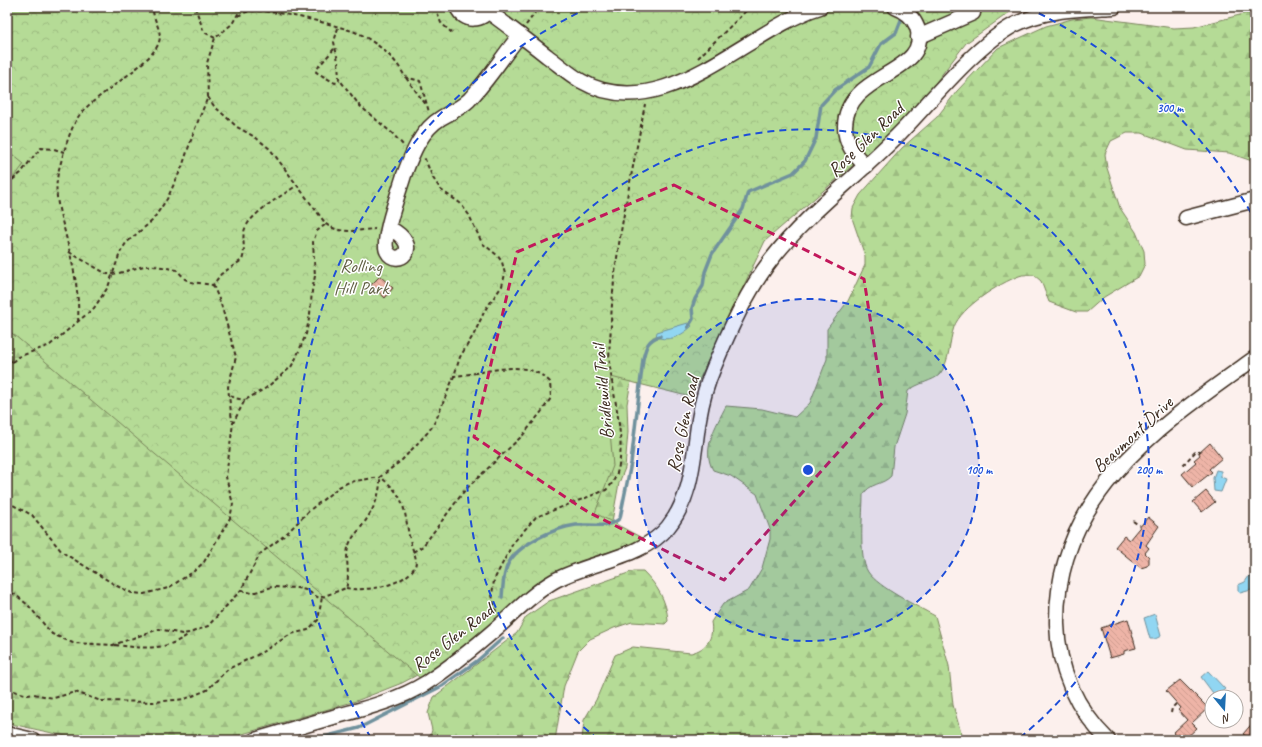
<svg xmlns="http://www.w3.org/2000/svg" width="1262" height="747" viewBox="0 0 1262 747" font-family="Caveat,sans-serif">
<style>
.forest{fill:url(#forest-firs);stroke:#78825a}
.park{fill:url(#park-crowns);stroke:#78825a}
.water{fill:#91d6f2;stroke:#6f919d}
.lines{fill:none;stroke-linecap:round;stroke-linejoin:round}
.stream{stroke:#6f919d;stroke-width:3.5}
.building{fill:url(#building-back-hatch);stroke:#3b2a1e}
.minor-casing{stroke:#3b2a1e;stroke-width:17}
.path{stroke:#3b2a1e;stroke-width:2;stroke-dasharray:4 3;stroke-linecap:butt}
.minor{stroke:#fff;stroke-width:14}
.marked{fill:none;stroke:#c2185b;stroke-width:3;stroke-dasharray:8 5;stroke-linejoin:round}
.ring{fill:none;stroke:#1d4ed8;stroke-width:2;stroke-dasharray:7 5}
.labels{text-anchor:middle;stroke-width:3;stroke-linejoin:round;paint-order:stroke}
.street-label{font-size:19px;fill:#3b2a1e;stroke:#fff}
.park-label{font-size:19px;fill:#605f42;stroke:#fff}
.centre{fill:#1d4ed8;stroke:#fff;stroke-width:2}
.ring-label{font-size:12px;text-anchor:middle;font-weight:bold;fill:#1d4ed8;stroke:#fff;stroke-width:3;stroke-linejoin:round;paint-order:stroke}
</style>
<defs>
<pattern id="forest-firs" width="22" height="20" patternUnits="userSpaceOnUse"><rect width="22" height="20" fill="#b5db96"/><path d="M5 1l3.5 6h-7zM16 11l3.5 6h-7z" fill="#9dbc81"/></pattern>
<pattern id="park-crowns" width="20" height="18" patternUnits="userSpaceOnUse"><rect width="20" height="18" fill="#b5db96"/><path d="M2 6a3 3 0 1 1 6 0M12 15a3 3 0 1 1 6 0" fill="none" stroke="#9dbc81"/></pattern>
<pattern id="building-back-hatch" width="6" height="6" patternUnits="userSpaceOnUse"><rect width="6" height="6" fill="#eeb4a7"/><path d="M-1 5l2 2M0 0l6 6M5-1l2 2" fill="none" stroke="#cd9b8f"/></pattern>
</defs>
<rect width="100%" height="100%" fill="#fcf0ed"/>
<filter id="ink" filterUnits="userSpaceOnUse"><feTurbulence type="fractalNoise" baseFrequency=".025" numOctaves="2"/><feDisplacementMap in="SourceGraphic" scale="8" xChannelSelector="R" yChannelSelector="G"/><feConvolveMatrix kernelMatrix="1 2 1 2 8 2 1 2 1" color-interpolation-filters="sRGB"/></filter>
<g filter="url(#ink)">
<g class="forest">
<path d="M7,7H247L634,364L627,404L628,432L625,468L619,483L611,527L438,664L402,683L356,701L222,740H84L7,723Z"/>
<path d="M1255,11V162L1229,153L1187,150L1142,133H1127L1111,141L1105,154L1107,168L1120,208L1136,232L1144,251L1145,264L1139,276L1104,297L1087,312H1076L1049,302L1041,281L1034,275C1029,275 1023,274 1019,276C1000,283 961,307 954,327C949,341 950,361 940,374C934,381 917,383 908,391L905,414L894,447L891,476C883,485 869,483 863,495C863,514 858,556 868,572C879,588 917,606 935,616L949,666L953,705L963,740H582L584,720L596,700L615,655L633,647L691,653C707,649 714,638 711,622L723,604L749,590L762,568L770,539V529L757,494L731,476L713,470C701,449 716,426 726,406L762,409L795,417L810,403L827,359V329L848,301L865,265V256L852,218L853,208L860,195L902,148L937,117L957,91L998,48L1046,26L1072,19L1091,17L1174,28L1194,27Z"/>
<path d="M634,571H643C657,585 667,601 668,621L665,624L632,622L614,628L590,639L578,651L564,686L555,740H429L432,730L428,713L434,697L517,633L526,617L549,601Z"/>
</g>
<path class="park" d="M7,7H1017L966,43L910,116L765,241L691,397L611,377L607,397L613,466L595,513L644,539L630,545L580,561L555,574L458,652L420,678L7,329V187L24,164L7,150Z"/>
<g class="water">
<path d="M688,323L692,326C681,336 670,342 656,337L657,332Z"/>
<path d="M1216,470L1221,471V477L1226,479L1221,492L1214,491L1213,478Z"/>
<path d="M1249,576L1255,578V589L1240,593L1238,591V585L1245,582Z"/>
<path d="M1155,614L1161,636L1155,639H1150L1144,618Z"/>
<path d="M1208,671L1225,689L1216,697L1201,677Z"/>
</g>
<g class="lines">
<g class="stream">
<path d="M688,327L693,319L692,308L695,299L703,286L705,272L712,254L743,209L748,192L793,173L805,161L816,138L821,105L835,90L869,67L881,44L896,33L903,15"/>
<path d="M502,597C503,586 503,574 508,564C518,544 555,528 576,525C591,524 609,529 620,518L631,463L643,359C646,347 647,340 660,336"/>
<path d="M312,740L359,728L442,686L477,661L503,638"/>
</g>
</g>
<g class="building">
<path d="M380,276L393,288L385,298L371,285Z"/>
<path d="M1210,443L1222,458L1209,469L1212,472L1193,487L1182,474L1196,462L1194,460L1200,455L1199,453Z"/>
<path d="M1206,491L1215,502L1202,512L1193,502Z"/>
<path d="M1148,517L1159,526L1146,545L1149,548L1145,553L1149,557V563L1147,566L1141,568L1115,547L1124,536L1129,540Z"/>
<path d="M1128,619L1136,648L1124,651V654L1110,658L1101,628Z"/>
<path d="M1180,680L1208,708L1192,723L1197,728L1184,740H1180L1173,733L1187,720L1178,710L1181,708L1166,691Z"/>
<path d="M1255,720V740H1250L1243,734Z"/>
</g>
<g class="lines">
<g class="minor-casing">
<g id="minor">
<path d="M457,7C464,23 483,22 491,7"/>
<path d="M489,12C508,26 528,41 547,56C558,64 569,74 581,81C663,128 746,30 820,7"/>
<path d="M918,37L973,13"/>
<path d="M866,166C854,155 845,143 845,126C846,71 933,75 917,27C913,17 906,11 895,7"/>
<path d="M1186,218L1255,200"/>
<path d="M389,228C426,247 396,269 387,251C381,240 400,189 404,175C412,154 421,130 441,118C451,112 461,108 469,100C488,80 503,56 520,35"/>
<path d="M7,734L33,740"/>
<path d="M255,740C280,733 305,725 330,718C363,709 397,701 426,683C452,666 475,647 498,627C516,611 533,593 554,581C588,562 643,558 668,527C693,496 693,457 699,419C702,401 707,383 714,367C729,331 747,291 771,260C808,212 858,176 900,133C931,101 975,46 1014,25C1045,9 1080,9 1114,7"/>
<path d="M1108,740C1076,709 1058,668 1057,624C1055,494 1161,425 1255,358"/>
</g>
</g>
<g class="path">
<path d="M195,7L204,32L215,38"/>
<path d="M435,7L441,23L452,33"/>
<path d="M238,16C242,14 247,11 252,11C272,9 344,26 362,35C379,45 396,58 405,77L420,81L429,112"/>
<path d="M526,25L535,13"/>
<path d="M338,28L334,42L338,61L339,79L360,106L392,133L404,146"/>
<path d="M334,49L319,66L316,72L335,83L340,81"/>
<path d="M698,58L750,7"/>
<path d="M406,78L427,106"/>
<path d="M208,97L214,106L237,127L255,137L270,149L326,224C340,235 358,230 375,229"/>
<path d="M7,184L21,173L33,157L41,148L54,149L64,152"/>
<path d="M69,252L107,274C120,275 132,268 145,266C155,265 167,268 177,270L185,279L191,282L213,285L221,274L242,260C246,250 242,241 244,232C247,215 283,195 296,186"/>
<path d="M213,285L221,304L236,357L228,387L232,421"/>
<path d="M78,322C80,292 72,261 65,232C59,210 53,192 59,169C64,152 70,127 81,113C98,93 153,63 159,42C163,30 152,20 153,7"/>
<path d="M7,353L11,362"/>
<path d="M7,367L18,357L50,345L94,308L108,287L120,253L126,243L152,221L167,199L182,167L194,131L208,97L207,63L215,38L232,24L242,7"/>
<path d="M231,395L234,398L245,400"/>
<path d="M1183,465L1196,451L1200,452"/>
<path d="M7,502L32,515L62,552L117,586L132,593L144,594L168,588L193,572L204,562L230,518L233,504L226,477L233,423L245,400L266,388L291,367L296,358L306,334L310,314L312,291L315,276L313,242L317,231L326,224"/>
<path d="M1133,521L1140,526"/>
<path d="M413,552L423,546L465,490L523,435L542,411L551,398L550,382C525,356 485,374 454,376"/>
<path d="M7,588L28,605L52,634L73,643L113,645L159,629L182,634L190,633L208,626L241,590L260,554L285,535L310,510L339,487L349,482L380,477L402,460L429,431L436,420L454,376L460,357L474,334L485,310L502,286L505,274L502,262L497,255L482,243L469,215L460,203L441,190L433,178L424,157"/>
<path d="M346,588C365,592 403,586 414,568C419,560 413,552 411,544C403,513 409,498 380,477"/>
<path d="M241,590L252,593L272,587L297,588L306,590L319,598L346,588C351,575 344,557 349,545C351,539 355,535 359,530C371,514 381,497 380,477"/>
<path d="M7,601L13,593"/>
<path d="M496,612L492,595L494,580L513,543L536,517L606,490C635,465 612,397 610,365C608,351 611,336 611,322C614,249 632,176 645,104"/>
<path d="M115,645C144,648 164,652 189,634"/>
<path d="M7,689L28,695L34,694L48,697L54,698L75,692L101,701L154,702L185,699L207,690L228,669L259,654L291,634L308,630L318,620L322,597"/>
<path d="M1171,713L1172,708L1177,703"/>
</g>
<use href="#minor" class="minor"/>
</g>
</g>
<path class="marked" d="M674,185L864,279L883,402L724,580L588,512L474,437L517,252Z"/>
<circle cx="808" cy="470" r="171" fill="#1d4ed8" fill-opacity=".12"/>
<g class="ring">
<circle cx="808" cy="470" r="171"/>
<path d="M598 739A341 341 0 1 1 1018 739"/>
<path d="M371 738A512 512 0 0 1 588 8M1028 8A512 512 0 0 1 1254 218"/>
</g>
<g class="labels">
<g class="street-label">
<text transform="translate(865 139) rotate(-44)" y="7">Rose Glen Road</text>
<text transform="translate(602 392) rotate(-95)" y="7">Bridlewild Trail</text>
<text transform="translate(682 424) rotate(-78)" y="7">Rose Glen Road</text>
<text transform="translate(1132 434) rotate(-43)" y="7">Beaumont Drive</text>
<text transform="translate(452 637) rotate(-38)" y="7">Rose Glen Road</text>
</g>
<g class="park-label">
<text x="361" y="272">Rolling<tspan x="361" dy="22">Hill Park</tspan></text>
</g>
</g>
<circle cx="808" cy="470" r="6" class="centre"/>
<g class="ring-label">
<text x="1170" y="112">300 m</text>
<text x="979" y="474">100 m</text>
<text x="1149" y="474">200 m</text>
</g>
<rect width="1262" height="747" fill="none" stroke="#fff" stroke-width="24"/>
<rect x="12" y="12" width="1238" height="723" fill="none" stroke="#3b2a1e" stroke-width="1.5" filter="url(#ink)"/>
<g transform="translate(1224 709) rotate(162)"><circle r="19" fill="#ffffff" stroke="#b1aaa5"/>
<path d="M0-3L7 15L0 10L-7 15Z" fill="#1f6fb2"/>
<text y="-6" font-size="11" font-weight="bold" text-anchor="middle" fill="#3b2a1e">N</text>
</g>
</svg>
